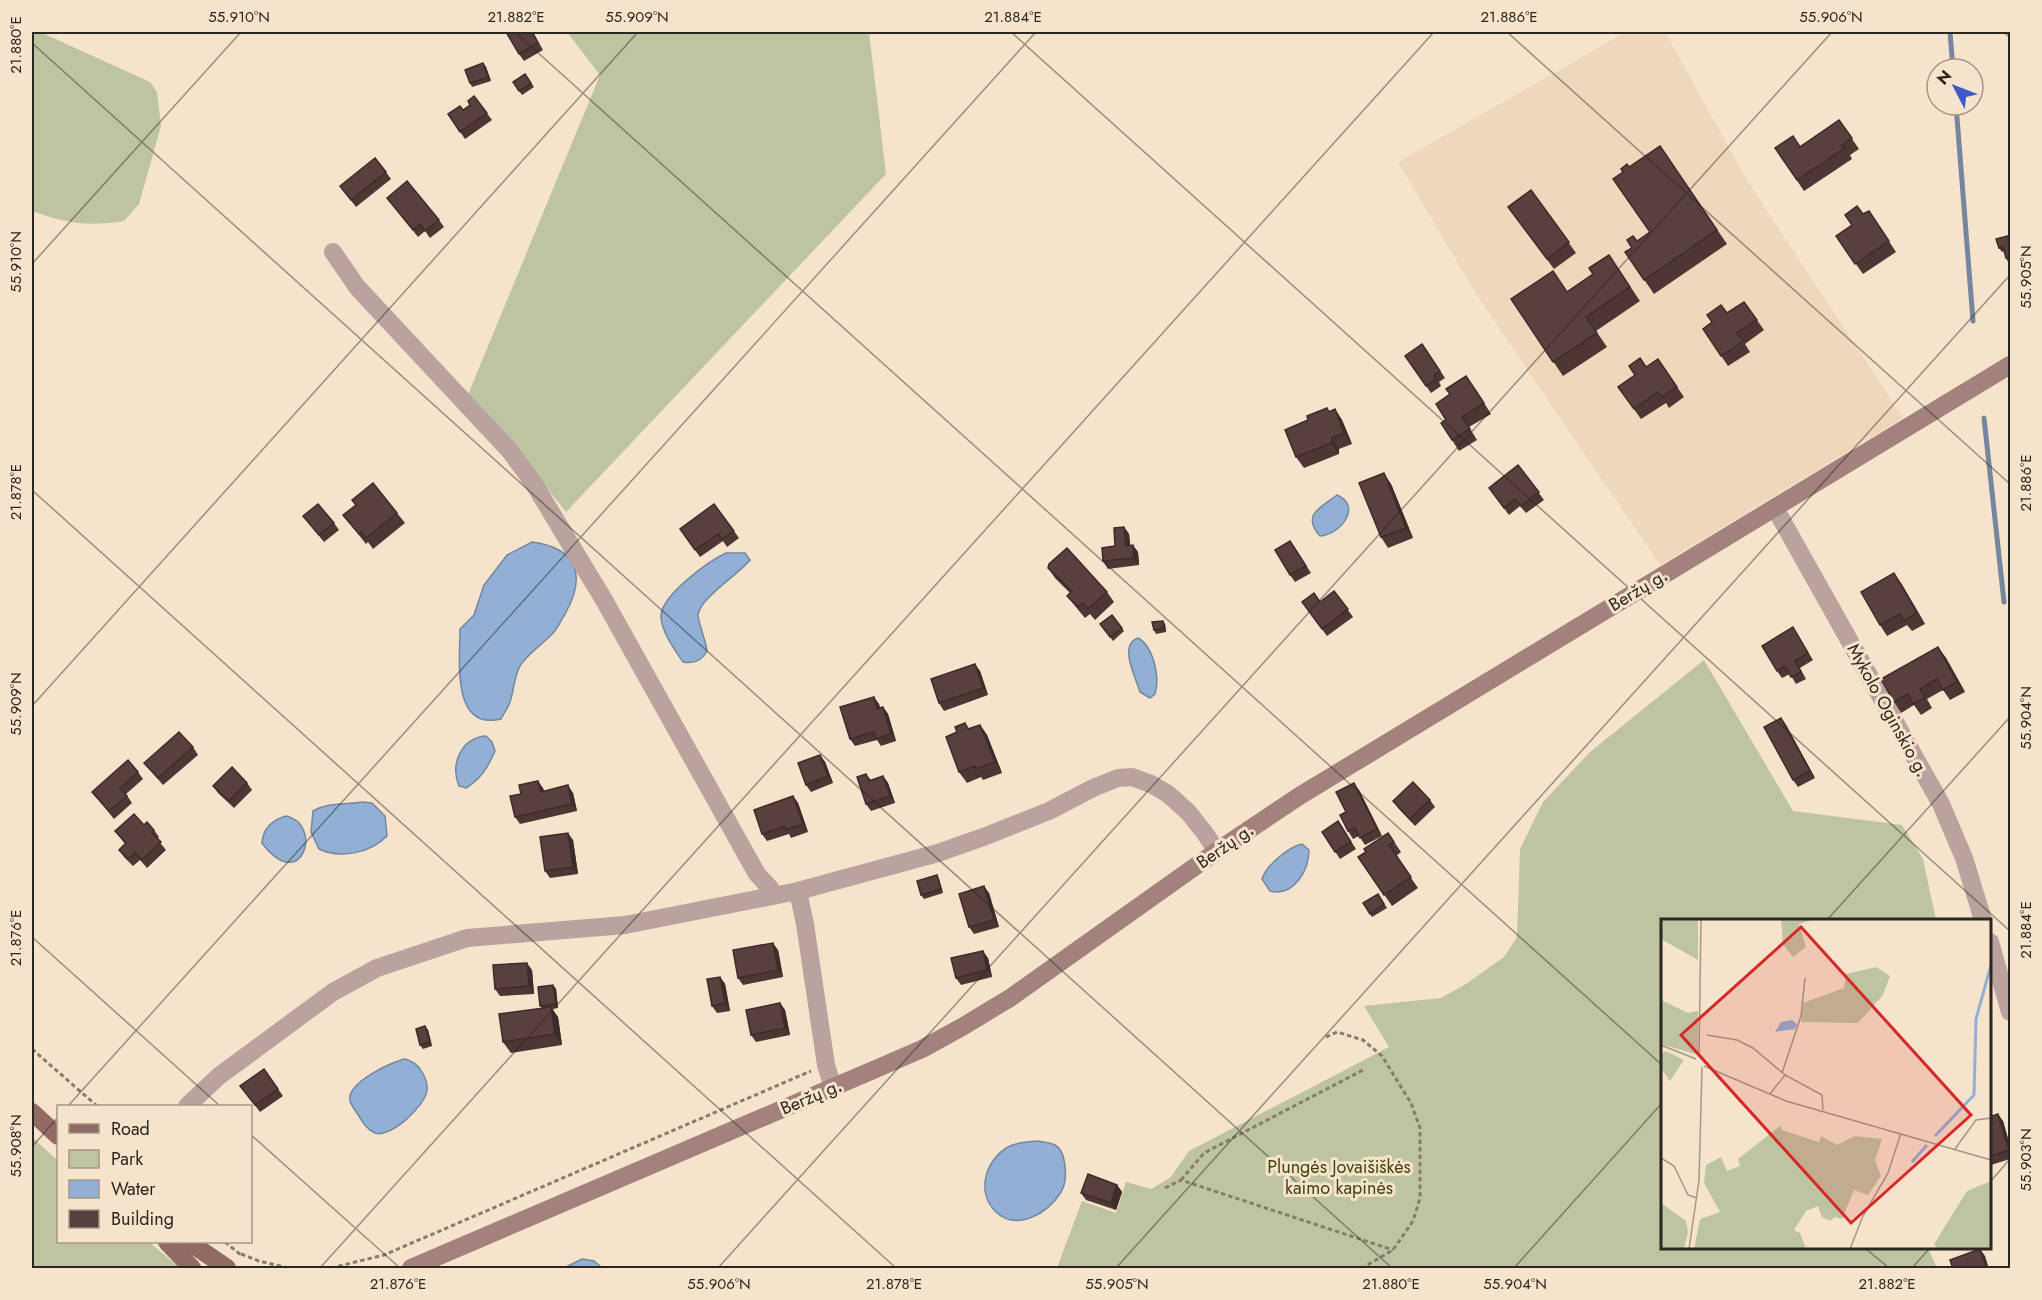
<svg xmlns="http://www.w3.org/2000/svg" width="2042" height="1300" viewBox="0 0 2042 1300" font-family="Jost,sans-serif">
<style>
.built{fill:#efd7bb}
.green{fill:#bec4a2}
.water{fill:#92b0d5;stroke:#74879e;stroke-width:1.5}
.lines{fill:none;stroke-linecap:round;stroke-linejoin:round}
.stream{stroke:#74879e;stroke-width:5}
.path{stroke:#887c6d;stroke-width:3;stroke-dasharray:4.5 3;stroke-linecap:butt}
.minor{stroke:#baa29f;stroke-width:18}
.secondary{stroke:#a3817d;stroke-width:18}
.primary{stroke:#926a64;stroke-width:18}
.wall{fill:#4d3634}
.shaded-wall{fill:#3e2c2b}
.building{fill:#593f3d;stroke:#3e2c2b;stroke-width:1.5}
.ticks{fill:none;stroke:#2d261e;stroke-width:1.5;stroke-opacity:0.45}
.labels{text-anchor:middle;stroke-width:6;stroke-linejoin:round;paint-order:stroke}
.street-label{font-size:18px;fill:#2d261e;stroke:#f5e3cc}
.park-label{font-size:18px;fill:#3f440e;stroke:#f5e3cc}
.inset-river{fill:none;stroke:#92b0d5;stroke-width:3}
.inset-road{fill:none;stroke:#a59786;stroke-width:1.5}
.view{fill:#d62828;fill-opacity:0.15;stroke:#d62828;stroke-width:3}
.inset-edge{fill:none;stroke:#2d261e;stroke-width:3}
.neatline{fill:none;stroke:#2d261e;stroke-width:2}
.ticks-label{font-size:15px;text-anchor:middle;fill:#2d261e}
</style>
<rect width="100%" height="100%" fill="#f5e3cc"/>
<path class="built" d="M1626,32H1665L1747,180L1903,418L1660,565L1478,297L1398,162Z"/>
<g class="green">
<path d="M32,32H40L150,82L157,92L161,126L139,204L124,221C89,227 65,223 32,211Z"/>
<path d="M567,32H869L886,174L566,512L523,458L467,397L600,75Z"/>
<path d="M1704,660L1793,811L1902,825L1923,859L1936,920H1662V1248H1928L1937,1268H1057L1082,1201L1116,1213L1126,1182L1151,1189L1170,1178L1189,1151L1389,1047L1364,1006L1441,998L1466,984L1504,957L1517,937L1520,849L1543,802L1590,752Z"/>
<path d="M32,1137L58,1161V1242H149L180,1268H32Z"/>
</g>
<g class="water">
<path d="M1337,495C1363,506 1340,535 1320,536C1301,515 1321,507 1337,495Z"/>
<path d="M532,542C577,548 587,575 565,614C561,620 558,628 553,633C543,644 526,655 520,666C514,676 514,691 510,702C508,708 504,713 501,719C451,731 460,660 460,629L474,615L484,585L507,555Z"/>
<path d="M726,553H745L750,560C739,574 699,599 698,615C698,622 706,641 707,651C702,661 694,664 683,662C675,650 662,633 661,617C660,596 709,561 726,553Z"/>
<path d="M1138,638C1154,647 1160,678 1155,694L1150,698L1140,692C1136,678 1118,645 1138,638Z"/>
<path d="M486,736L492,742L495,751C488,767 481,779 466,788L459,786C450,764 461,738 486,736Z"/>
<path d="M362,802L372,803L385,816L387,836C371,853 340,859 319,849L311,832L313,811C329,802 343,805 362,802Z"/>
<path d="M286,816C324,824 302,896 262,843C263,828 272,820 286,816Z"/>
<path d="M1302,844L1309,850C1309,870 1294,897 1270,891L1262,879C1266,866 1288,847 1302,844Z"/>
<path d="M405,1059C413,1061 418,1065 422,1072C425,1077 428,1083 427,1090C426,1105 390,1139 375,1133C366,1129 362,1121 357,1113C355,1110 351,1105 350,1101C346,1083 391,1062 405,1059Z"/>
<path d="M1037,1141C1043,1142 1050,1142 1055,1145C1060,1148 1063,1154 1064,1160C1066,1170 1067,1182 1061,1192C1048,1213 1017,1232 996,1212C975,1192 986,1158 1010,1146C1018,1142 1028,1142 1037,1141Z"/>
<path d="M582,1259L594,1261L600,1266L601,1268H564Z"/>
</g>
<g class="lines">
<g class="stream">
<path d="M1950,32L1953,69"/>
<path d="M1956,105L1973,321"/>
<path d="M1984,418L2004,602"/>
</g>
<g class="path">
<path d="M1326,1037L1337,1032L1363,1040L1382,1056L1411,1103L1420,1128V1198L1413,1221L1393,1250L1362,1268"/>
<path d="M32,1049L97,1106"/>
<path d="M1181,1180L1204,1153L1365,1069"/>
<path d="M1165,1188L1181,1180L1393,1250"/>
<path d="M225,1242L241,1255"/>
<path d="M241,1254L259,1261L289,1268"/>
<path d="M331,1268L384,1255L811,1071"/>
</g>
<g class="minor">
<path d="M333,252L357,287L510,451L534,484L604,600L757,874L770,888L772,896"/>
<path d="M1775,508L1941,804L1964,858L1983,920"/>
<path d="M798,891L805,924L826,1065L833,1087"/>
<path d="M1990,942L2010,1012"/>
<path d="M187,1106L219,1076L333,992L377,968L467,938L625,925L798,891L938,853L986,836L1049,811L1093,788L1118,778L1132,777L1151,784L1168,794L1188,812L1204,832L1217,851"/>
</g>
<path class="secondary" d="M411,1268L878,1068L922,1049L962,1027L1010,998L1217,851L1301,795L2010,365"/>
<g class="primary">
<path d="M32,1112L58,1136"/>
<path d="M167,1242L192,1268"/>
<path d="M189,1242L227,1268"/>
</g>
</g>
<g class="wall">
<path d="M533,32L543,50L524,61L519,54Z"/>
<path d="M483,63L486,67L491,81L472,87L470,83Z"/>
<path d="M525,74L534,87L522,95L513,82Z"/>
<path d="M474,96L492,120L465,139L448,114L463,110L470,105Z"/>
<path d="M1839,120L1859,149L1850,155L1852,159L1804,191L1775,148L1800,146Z"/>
<path d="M1660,146L1727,244L1654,294L1625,252L1632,248L1650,232L1629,167Z"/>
<path d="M386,172L391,179L356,207L340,186Z"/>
<path d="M1531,190L1576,253L1554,269L1508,207Z"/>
<path d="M387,198L439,220L444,227L430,238L425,231L418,237Z"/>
<path d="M1869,211L1896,252L1863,274L1836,236L1852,225L1863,214Z"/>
<path d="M2010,239V261L2008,262L2006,258L2004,251L2002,252L1999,248Z"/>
<path d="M1609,255L1640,301L1596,331L1607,347L1563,376L1511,299L1567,291L1593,274Z"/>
<path d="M1744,302L1764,330L1745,344L1750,352L1728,366L1703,329Z"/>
<path d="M1422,344L1445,378L1439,382L1441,386L1431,393L1405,356Z"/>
<path d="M1658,359L1684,397L1669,408L1666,403L1641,419L1618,387Z"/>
<path d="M1474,387L1491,414L1469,427L1477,440L1459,451L1452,440Z"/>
<path d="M1335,409L1342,420L1352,444L1339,449V454L1304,468L1296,457L1330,411Z"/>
<path d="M1518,465L1544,500L1526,513L1520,506L1509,515L1489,488Z"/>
<path d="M1391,484L1413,538L1388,548L1381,537Z"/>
<path d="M714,504L739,538L727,547L723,541L700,557L680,529Z"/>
<path d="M397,513L405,523L373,549L368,542L366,544L343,515Z"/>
<path d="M303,516L334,523L339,530L324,542Z"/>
<path d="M1124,527L1129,534L1130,545L1138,552L1139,565L1108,569L1103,561L1115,546Z"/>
<path d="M1295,548L1311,573L1295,582L1290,575Z"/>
<path d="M1048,568L1107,592L1114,602L1095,620L1090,614L1085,618L1075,606L1067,596L1070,593L1055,578Z"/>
<path d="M1901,583L1925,624L1912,631L1907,625L1887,636L1880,625Z"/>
<path d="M1334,591L1353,617L1327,636L1302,602H1320Z"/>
<path d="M1112,615L1124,631L1113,641L1100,624Z"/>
<path d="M1163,621L1165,624L1166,632L1156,634L1154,630Z"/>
<path d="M1793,627L1813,660L1800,668L1806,679L1796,684L1790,674L1782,678L1777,671Z"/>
<path d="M1938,647L1946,658L1965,692L1950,700L1943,690L1927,699L1932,708L1921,715L1914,705L1901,713L1894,702Z"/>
<path d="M980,671L988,695L944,711L939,703Z"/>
<path d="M879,704L880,708L883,707L888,714L896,741L881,746L877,740L855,746L850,739Z"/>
<path d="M1781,718L1786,725L1815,778L1798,787L1793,780Z"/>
<path d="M965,723L969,729L980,725L987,735L1002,773L983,780L981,777L967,783L959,772L957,732Z"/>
<path d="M193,747L198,755L163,785L144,763Z"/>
<path d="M820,755L825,762L833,783L811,792L806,785Z"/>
<path d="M138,772L143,779L126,794L132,803L114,819L92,792Z"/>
<path d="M866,774L871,780L883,776L888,783L895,803L871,811L866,804Z"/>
<path d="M247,783L252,790L234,808L218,793L213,786Z"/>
<path d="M543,788L544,791L573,793L577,811L520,824L515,817Z"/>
<path d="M1359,790L1382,836L1365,845L1359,836L1353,839L1348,831L1346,812Z"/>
<path d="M793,796L798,803L808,832L791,838L789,834L767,841L762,834Z"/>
<path d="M1430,800L1435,807L1415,826L1398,808L1393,801Z"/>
<path d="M1338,821L1356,849L1340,859L1322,832Z"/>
<path d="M144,825L154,830L159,837L157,839L166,850L147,868L140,860L133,866L124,857L119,850L125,844L115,831Z"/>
<path d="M1388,833L1401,852L1396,856L1418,888L1392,906L1358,857L1366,852Z"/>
<path d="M573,840L578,874L550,878L545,871Z"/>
<path d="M937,875L939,879L943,893L924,899L921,895Z"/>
<path d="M989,893L999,927L974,934L969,927Z"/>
<path d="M1378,894L1387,908L1372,917L1363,903Z"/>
<path d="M778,950L783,977L743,985L738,978Z"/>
<path d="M988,958L992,977L961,985L956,978Z"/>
<path d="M532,970L534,994L500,996L495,989Z"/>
<path d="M720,977L725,984L730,1011L717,1013L712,1006Z"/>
<path d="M553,985L556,989L558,1008L552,1009L558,1017L562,1045L511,1053L503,1042L542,1008L540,1006Z"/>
<path d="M780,1003L785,1010L790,1035L756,1042L751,1035Z"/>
<path d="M425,1026L428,1030L432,1046L423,1049L420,1045Z"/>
<path d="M264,1069L283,1096L260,1112L240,1086Z"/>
<path d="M1989,1117L2003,1121L2010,1146V1159L1991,1165L1989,1164Z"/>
<path d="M1117,1185L1122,1192L1116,1210L1086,1200L1081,1193Z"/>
</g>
<g class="shaded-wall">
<path d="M483,63L486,67L491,81L488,77Z"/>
<path d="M1335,409L1342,420L1352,444L1344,433Z"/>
<path d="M1332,438L1339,449V454L1332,443Z"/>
<path d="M1384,473L1391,484L1413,538L1406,528Z"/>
<path d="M1124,527L1129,534L1131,553L1126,546Z"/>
<path d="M1133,545L1138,552L1139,565L1134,558Z"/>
<path d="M1894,573L1901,583L1925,624L1917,613Z"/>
<path d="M1163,621L1165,624L1166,632L1164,628Z"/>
<path d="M1938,647L1946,658L1965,692L1957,682Z"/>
<path d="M975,664L980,671L988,695L983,688Z"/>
<path d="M874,697L879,704L882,716L877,709Z"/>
<path d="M883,707L888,714L896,741L891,734Z"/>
<path d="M1781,718L1786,725L1815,778L1810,771Z"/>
<path d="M980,725L987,735L1002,773L995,762Z"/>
<path d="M820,755L825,762L833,783L828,776Z"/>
<path d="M883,776L888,783L895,803L890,796Z"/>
<path d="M538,781L543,788L546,799L541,792Z"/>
<path d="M1354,783L1359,790L1382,836L1377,829Z"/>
<path d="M568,785L573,793L577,811L572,804Z"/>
<path d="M793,796L798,803L808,832L803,824Z"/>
<path d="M568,833L573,840L578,874L573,867Z"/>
<path d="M937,875L939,879L943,893L941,889Z"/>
<path d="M984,886L989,893L999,927L994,920Z"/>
<path d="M773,943L778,950L783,977L778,970Z"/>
<path d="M983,951L988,958L992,977L987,970Z"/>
<path d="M527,963L532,970L534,994L529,986Z"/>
<path d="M720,977L725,984L730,1011L725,1003Z"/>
<path d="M553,985L556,989L558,1008L556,1004Z"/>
<path d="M780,1003L785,1010L790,1035L785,1028Z"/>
<path d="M551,1007L558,1017L562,1045L555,1034Z"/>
<path d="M425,1026L428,1030L432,1046L430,1042Z"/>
<path d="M1998,1114L2003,1121L2010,1146V1152Z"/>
<path d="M1117,1185L1122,1192L1116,1210L1111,1203Z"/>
<path d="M1980,1249L1985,1256L1989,1269H1987Z"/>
</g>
<g class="building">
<path d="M506,32H532L538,43L519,54Z"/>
<path d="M483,63L488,77L470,83L465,70Z"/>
<path d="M525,74L531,83L519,91L513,82Z"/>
<path d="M474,96L487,113L460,132L448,114L460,106L463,110L470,105L468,101Z"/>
<path d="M1839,120L1852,138L1842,145L1845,148L1797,180L1775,148L1793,136L1800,147Z"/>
<path d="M1660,146L1717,230L1644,280L1625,252L1632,248L1627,240L1633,236L1637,241L1650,232L1613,179L1623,172L1621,169L1627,164L1629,167Z"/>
<path d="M375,158L386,172L351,200L340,186Z"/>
<path d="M407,181L439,220L425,231L420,224L413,230L387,198Z"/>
<path d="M1531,190L1569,242L1547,259L1508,207Z"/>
<path d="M1857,206L1863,214L1869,211L1889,241L1855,264L1836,236L1852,225L1845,215Z"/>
<path d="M2008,236L2010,245V257L2006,258L2003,247L1999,248L1996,239Z"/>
<path d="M1609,255L1630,287L1586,317L1597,333L1553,362L1511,299L1553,271L1567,292L1593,274L1589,268Z"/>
<path d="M1744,302L1757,320L1737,333L1743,341L1721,356L1703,329L1712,322L1707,315L1721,305L1727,313Z"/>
<path d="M1422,344L1440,371L1434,375L1436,379L1426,386L1405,356Z"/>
<path d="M1640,358L1646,367L1658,359L1677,387L1662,397L1658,392L1634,409L1618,387L1635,375L1629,366Z"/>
<path d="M1466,376L1484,403L1462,417L1470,429L1452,440L1441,423L1446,420L1436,404L1450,394L1446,389Z"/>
<path d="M1327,408L1329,412L1335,409L1344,433L1332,438V443L1296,457L1285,430L1308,420L1307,416Z"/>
<path d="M1518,465L1539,492L1521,506L1515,499L1504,508L1489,488Z"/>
<path d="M1384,473L1406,528L1381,537L1359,483Z"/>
<path d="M373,483L397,513L366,538L361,532L359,534L343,515L356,505L352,500Z"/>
<path d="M318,504L334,523L319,535L303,516Z"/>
<path d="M714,504L734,531L722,539L718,534L695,550L680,529Z"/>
<path d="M1124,527L1126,546L1133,545L1134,558L1103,561L1102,548L1115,546L1114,528Z"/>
<path d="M1290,541L1306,566L1290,575L1275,550Z"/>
<path d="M1067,548L1107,592L1088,609L1083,603L1078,607L1067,596L1072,591L1048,568L1049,564Z"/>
<path d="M1894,573L1917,613L1904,621L1900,614L1880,625L1861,592Z"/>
<path d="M1334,591L1348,609L1322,629L1302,602L1314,593L1320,602Z"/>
<path d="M1112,615L1122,628L1110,637L1100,624Z"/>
<path d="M1163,621L1164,628L1154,630L1152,622Z"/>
<path d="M1793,627L1808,653L1795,661L1801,672L1791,677L1785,666L1777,671L1762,646Z"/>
<path d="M1938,647L1957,682L1943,690L1937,679L1920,689L1925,698L1913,704L1908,694L1894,702L1881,679Z"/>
<path d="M975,664L983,688L939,703L931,679Z"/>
<path d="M874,697L877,709L883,707L891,734L876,739L874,732L850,739L840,707Z"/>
<path d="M1781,718L1810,771L1793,780L1764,727Z"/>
<path d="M965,723L968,729L980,725L995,762L976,769L975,766L959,772L946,737L957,732L955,727Z"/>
<path d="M179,732L193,747L158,778L144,763Z"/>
<path d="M820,755L828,776L806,785L798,763Z"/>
<path d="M128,760L138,772L120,788L127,796L109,811L92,792Z"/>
<path d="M232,767L247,783L229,801L213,786Z"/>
<path d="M866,774L869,781L883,776L890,796L866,804L857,777Z"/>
<path d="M538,781L541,792L568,785L572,804L515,817L510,796L521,794L519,785Z"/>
<path d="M1413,782L1430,800L1410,819L1393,801Z"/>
<path d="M1354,783L1377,829L1360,838L1355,828L1348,831L1340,815L1346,812L1336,792Z"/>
<path d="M793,796L803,824L786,830L785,826L762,834L754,810Z"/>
<path d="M134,814L144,825L147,822L154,830L152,833L161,842L142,860L135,853L128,859L119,850L126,843L115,831Z"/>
<path d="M1338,821L1351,842L1335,852L1322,832Z"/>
<path d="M568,833L573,867L545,871L540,837Z"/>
<path d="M1388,833L1394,842L1389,845L1411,877L1384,895L1358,857L1366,852L1364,849Z"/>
<path d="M937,875L941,889L921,895L917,881Z"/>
<path d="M984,886L994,920L969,927L959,894Z"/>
<path d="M1378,894L1384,904L1370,914L1363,903Z"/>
<path d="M773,943L778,970L738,978L733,950Z"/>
<path d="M983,951L987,970L956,978L951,958Z"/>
<path d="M527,963L529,986L495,989L493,965Z"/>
<path d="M720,977L725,1003L712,1006L707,979Z"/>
<path d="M553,985L556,1004L540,1006L538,987Z"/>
<path d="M780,1003L785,1028L751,1035L746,1010Z"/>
<path d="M551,1007L555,1034L503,1042L499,1014Z"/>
<path d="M425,1026L430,1042L420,1045L416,1029Z"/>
<path d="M264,1069L278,1089L255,1105L240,1086Z"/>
<path d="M1998,1114L2009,1150L1989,1157V1117Z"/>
<path d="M1088,1174L1117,1185L1111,1203L1081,1193Z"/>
<path d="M1980,1249L1987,1269H1953L1950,1260Z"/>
</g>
<path class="ticks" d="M515,32L1662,1065M1011,32L2010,931M1507,32L2010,484M2004,32L2010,38M32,43L1392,1268M32,264L241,32M32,490L896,1268M32,706L638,32M1827,920L2010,717M32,937L220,1106M68,1106L1036,32M250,1134L400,1268M32,1147L58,1117M1990,1182L2010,1159M1865,1248L1889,1268M320,1268L1434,32M718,1268L1832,32M1116,1268L2010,275M1514,1268L1662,1103M1912,1268L1930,1248"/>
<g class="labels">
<g class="street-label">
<text transform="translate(1638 590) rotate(-31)" y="6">Beržų g.</text>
<text transform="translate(1888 710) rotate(61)" y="6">Mykolo Oginskio g.</text>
<text transform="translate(1225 846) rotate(-35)" y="6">Beržų g.</text>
<text transform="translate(811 1097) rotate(-23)" y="6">Beržų g.</text>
</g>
<g class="park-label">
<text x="1339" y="1173">Plungės Jovaišiškės<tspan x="1339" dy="21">kaimo kapinės</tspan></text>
</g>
</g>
<g transform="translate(1661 919)">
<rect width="330" height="330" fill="#f5e3cc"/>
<path d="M0,0H37V41L0,20ZM120,0H153L138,5L145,28L132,38L122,25ZM215,48L229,57L222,76L197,104L140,103L142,84L183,69L185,55ZM0,81L27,94L37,92V136L0,125ZM5,132L23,141L9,162L0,149V135ZM119,207L121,211L158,223L160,217L176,226L194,217L221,220L214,241L220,257L207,276L193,271L181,300L174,298L169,302L161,298L157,287L145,292L133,311L139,314L145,330H33L39,300L59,293L43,264L45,246L60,238L66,252L79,247L77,240ZM330,262V330H278L273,325L306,272ZM0,284L25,302L27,313L23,330H0Z" fill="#bec4a2"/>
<path d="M131,101L136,105L134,110L114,113L120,103Z" fill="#92b0d5"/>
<path class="inset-river" d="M274,217L313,176L315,100L330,46M251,243L266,226"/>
<path class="inset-road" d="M46,116L76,121L92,129L124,156L161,176L162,191M0,126L35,140M38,138L40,0M43,147L125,182L330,241M121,154L140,97L144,59M109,175L124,156M294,230L315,201L330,199M0,239L13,247L27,276L36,279M28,330L38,261L41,148M189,330L202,297L227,254L240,214"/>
<path class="view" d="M140,8L310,196L190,304L20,116Z"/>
<rect width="330" height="330" class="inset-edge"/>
</g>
<rect width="2042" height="1300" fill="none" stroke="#f5e3cc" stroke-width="66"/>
<rect x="57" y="1105" width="195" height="138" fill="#f5e3cc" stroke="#a59786" stroke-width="1.5"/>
<rect x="69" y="1124" width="30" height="9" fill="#926a64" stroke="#a59786" stroke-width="1.5"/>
<text x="111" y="1135" font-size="18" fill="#2d261e">Road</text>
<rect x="69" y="1150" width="30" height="18" fill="#bec4a2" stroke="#a59786" stroke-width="1.5"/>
<text x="111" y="1165" font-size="18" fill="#2d261e">Park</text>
<rect x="69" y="1180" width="30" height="18" fill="#92b0d5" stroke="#a59786" stroke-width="1.5"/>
<text x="111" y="1195" font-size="18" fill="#2d261e">Water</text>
<rect x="69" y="1210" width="30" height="18" fill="#593f3d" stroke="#a59786" stroke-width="1.5"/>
<text x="111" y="1225" font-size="18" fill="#2d261e">Building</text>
<g transform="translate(1955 87) rotate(312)"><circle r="28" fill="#f5e3cc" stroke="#a59786" stroke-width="1.5"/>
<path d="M0-4.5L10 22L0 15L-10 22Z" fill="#3d58ca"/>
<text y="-9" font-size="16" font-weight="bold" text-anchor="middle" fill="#2d261e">N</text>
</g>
<rect x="33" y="33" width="1976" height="1234" class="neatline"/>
<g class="ticks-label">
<text x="239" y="22">55.910°N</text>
<text x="516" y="22">21.882°E</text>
<text x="637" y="22">55.909°N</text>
<text x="1013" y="22">21.884°E</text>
<text x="1509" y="22">21.886°E</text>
<text x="1831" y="22">55.906°N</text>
<text transform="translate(16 45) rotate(-90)" y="5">21.880°E</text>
<text transform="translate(16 262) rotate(-90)" y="5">55.910°N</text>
<text transform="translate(2026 277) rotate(-90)" y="5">55.905°N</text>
<text transform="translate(2026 483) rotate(-90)" y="5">21.886°E</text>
<text transform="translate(16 492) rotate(-90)" y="5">21.878°E</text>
<text transform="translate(16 704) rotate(-90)" y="5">55.909°N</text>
<text transform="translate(2026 718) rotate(-90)" y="5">55.904°N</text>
<text transform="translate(2026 930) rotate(-90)" y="5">21.884°E</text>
<text transform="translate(16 938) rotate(-90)" y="5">21.876°E</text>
<text transform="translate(16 1146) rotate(-90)" y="5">55.908°N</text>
<text transform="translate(2026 1160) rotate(-90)" y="5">55.903°N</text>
<text x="398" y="1289">21.876°E</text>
<text x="719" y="1289">55.906°N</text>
<text x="894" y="1289">21.878°E</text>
<text x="1117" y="1289">55.905°N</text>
<text x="1391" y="1289">21.880°E</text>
<text x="1515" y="1289">55.904°N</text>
<text x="1887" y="1289">21.882°E</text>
</g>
</svg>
